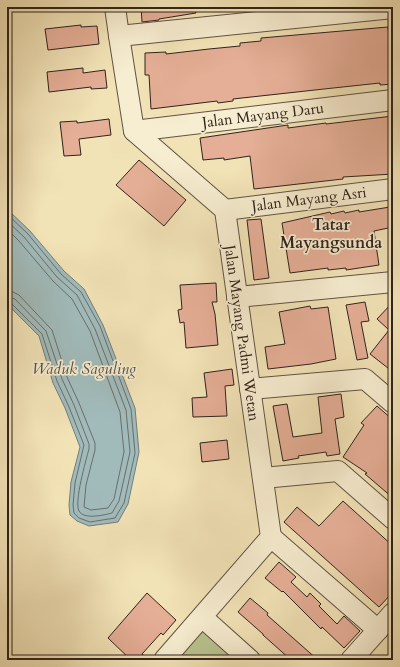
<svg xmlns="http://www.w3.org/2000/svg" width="400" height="667" viewBox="0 0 400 667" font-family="Cardo,serif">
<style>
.green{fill:#b9c48f;stroke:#747456}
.water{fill:#a1bbbb;stroke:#737e7c}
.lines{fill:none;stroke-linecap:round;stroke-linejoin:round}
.shore{stroke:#686f6c;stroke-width:1}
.building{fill:#e5ae96;stroke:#2f231d}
.minor-casing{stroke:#605344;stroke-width:22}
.minor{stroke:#f7edd0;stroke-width:20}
.labels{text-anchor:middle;stroke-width:3.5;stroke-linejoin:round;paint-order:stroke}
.street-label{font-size:15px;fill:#2f231d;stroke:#f7edd0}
.neighbourhood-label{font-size:16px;font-weight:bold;fill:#2f231d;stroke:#f7edd0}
.water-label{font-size:16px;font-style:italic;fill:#51514c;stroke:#f7edd0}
</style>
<rect width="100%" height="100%" fill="#f2e3b7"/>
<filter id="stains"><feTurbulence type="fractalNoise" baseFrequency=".005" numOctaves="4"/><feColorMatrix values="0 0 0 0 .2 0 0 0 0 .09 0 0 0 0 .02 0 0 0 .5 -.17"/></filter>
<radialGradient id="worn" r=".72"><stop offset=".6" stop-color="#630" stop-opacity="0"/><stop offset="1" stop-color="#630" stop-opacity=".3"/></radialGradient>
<path class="green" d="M199,625L239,660H169Z"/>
<path class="water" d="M7,209L30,231L64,271L84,289L103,325L135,408L139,452L128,504L118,522L89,526L77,521L70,515L69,505L71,482L80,447L65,408L53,383L39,336L7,304Z"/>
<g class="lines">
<g class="shore">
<path d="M7,214L28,234L61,274L81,292L100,326L131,409L135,453L124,503L115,518L90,522L79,518L74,513L73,505L75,483L84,445L69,407L57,381L42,334L11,303L7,302"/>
<path d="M7,221L24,237L57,277L77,295L95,329L126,410L130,452L119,501L112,513C104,515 84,520 79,511C74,502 86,460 89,449V444L74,405L62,379L46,331L15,299L7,297"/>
<path d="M7,229L19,241L53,281L72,299L90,331L120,412L124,452L114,499L108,508L91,510L84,507L86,485L95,450V443L79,403L67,377L52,330L19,295L13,292L7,291"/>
</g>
</g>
<g class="building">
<path d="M141,7H195L196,13L159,19V20L142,22Z"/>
<path d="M81,25V27L97,26L99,44L48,50L45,29Z"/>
<path d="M388,27L392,63L393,62V84L380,85V83L324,89L233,99V101L218,103L217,101L151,109L149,75H145V53L166,52V54L209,49L240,46V43L261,41V38Z"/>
<path d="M83,68V73L105,70L107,88L91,89V87L49,92L47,72Z"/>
<path d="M393,116V174L343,177V179L254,189L250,156L224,160V158L203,160L200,138L288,125V128L326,123V124Z"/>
<path d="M109,119L111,135L79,139L81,155L64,156L60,122L77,121V123Z"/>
<path d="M139,160L186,200L164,226L116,185Z"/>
<path d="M390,207L393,227L374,231L379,265L346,270V268L328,270V268L290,273L282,223L330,212L331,214L344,211L345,213L359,210V212Z"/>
<path d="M261,219L269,278L254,280L247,220Z"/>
<path d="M216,283L217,302H212L215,314L218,345L186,348L184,322L180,323L178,310L182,309L180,285Z"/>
<path d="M365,302L369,321L361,322L368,358L357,360L346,305Z"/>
<path d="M393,302V372L370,354L389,330L377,319Z"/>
<path d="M310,306L311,309L328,307L336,359L311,364L268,369L265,347L285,344L279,312Z"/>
<path d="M232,369L234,385L225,386L227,416L193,417L192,398L207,397L204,373Z"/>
<path d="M341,394L344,417L335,419L340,454L327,456L326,452L298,456L299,458L283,461L273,406L287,404L293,437L322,433L318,397Z"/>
<path d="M377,406L393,420V498L365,474L367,473L343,457L364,425L361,423Z"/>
<path d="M227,440L229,459L202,462L200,443Z"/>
<path d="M343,501L393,546V592L379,607L284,522L297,507L319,526Z"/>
<path d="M279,562L296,577L291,582L307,597L310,593L321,604L319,606L337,624L344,616L360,631L344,648L322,627L321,629L283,591L282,592L265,578Z"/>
<path d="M147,593L176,620L163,635L161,633L142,654L149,660H131L108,638Z"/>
<path d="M250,598L268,613L267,615L318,660H291L263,635V634L238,612Z"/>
</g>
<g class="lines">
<g class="minor-casing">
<g id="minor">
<path d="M115,7L119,36L134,131L225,210L271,537L164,660"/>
<path d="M119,36L393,8"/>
<path d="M134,131L393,100"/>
<path d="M225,210L393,189"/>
<path d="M237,297L393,282"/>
<path d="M250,389L365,379L393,403"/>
<path d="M263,478L338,471L393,519"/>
<path d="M271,537L378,630"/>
<path d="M202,617L250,660"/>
<path d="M351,660L393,613"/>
</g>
</g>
<use href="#minor" class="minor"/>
</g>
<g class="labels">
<g class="street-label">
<text transform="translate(263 115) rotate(-7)" y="5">Jalan Mayang Daru</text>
<text transform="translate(309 199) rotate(-7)" y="5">Jalan Mayang Asri</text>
<text transform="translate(242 333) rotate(82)" y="5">Jalan Mayang Padmi Wetan</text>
</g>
<g class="neighbourhood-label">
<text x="331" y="230">Tatar<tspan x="331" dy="18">Mayangsunda</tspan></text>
</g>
<g class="water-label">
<text x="84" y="374">Waduk Saguling</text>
</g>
</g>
<rect width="400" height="667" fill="none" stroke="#f2e3b7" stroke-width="24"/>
<rect x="8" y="8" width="384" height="651" fill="none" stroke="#2f231d" stroke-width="2"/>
<rect x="12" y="12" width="376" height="643" fill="none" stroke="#2f231d"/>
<rect width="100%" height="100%" filter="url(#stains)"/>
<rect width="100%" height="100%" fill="url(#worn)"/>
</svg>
